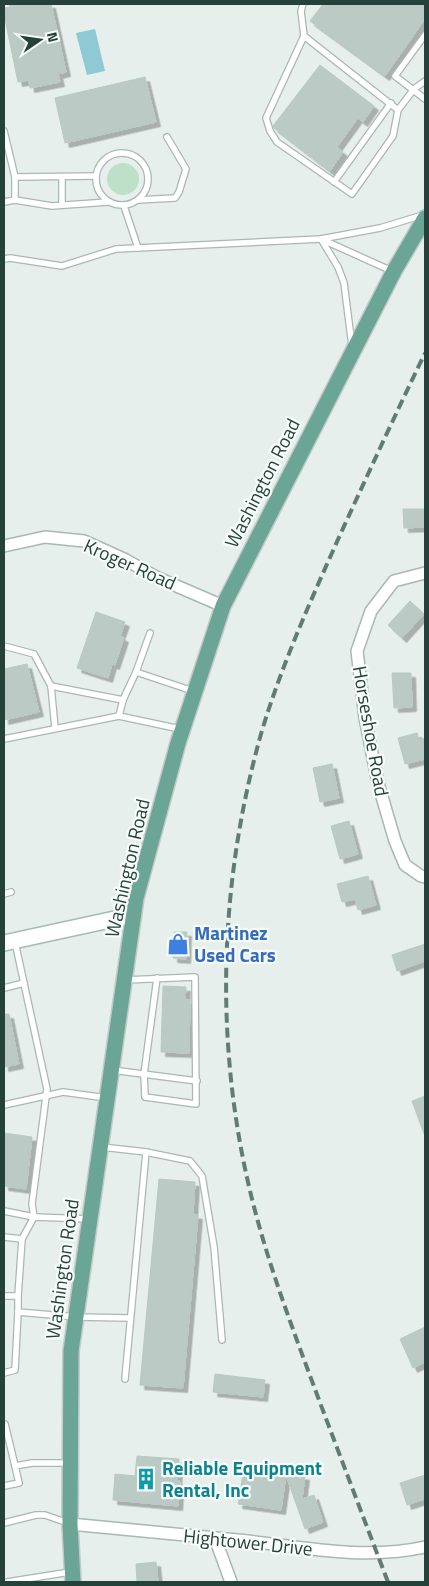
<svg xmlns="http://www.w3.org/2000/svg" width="429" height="1586" viewBox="0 0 429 1586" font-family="'Titillium Web',sans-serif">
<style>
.green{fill:#bfe0c8}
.water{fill:#8ec9d4}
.building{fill:#bbcac4;stroke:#b8c9c2;filter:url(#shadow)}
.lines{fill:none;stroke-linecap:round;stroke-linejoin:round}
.lane-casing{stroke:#a8b8b2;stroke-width:8}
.street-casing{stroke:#a8b8b2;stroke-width:14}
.secondary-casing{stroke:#a4bbb3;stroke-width:18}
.primary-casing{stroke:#c2cac8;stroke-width:18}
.lane{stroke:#fff;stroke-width:5.5}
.street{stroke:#fff;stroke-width:11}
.secondary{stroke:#fff;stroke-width:15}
.primary{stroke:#6aa596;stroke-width:15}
.rail{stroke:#5f7d75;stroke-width:4;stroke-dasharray:10 5;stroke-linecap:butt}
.labels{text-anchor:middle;stroke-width:4.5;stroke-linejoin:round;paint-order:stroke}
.street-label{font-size:19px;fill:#24423a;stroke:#f7fbf9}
.shop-label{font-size:19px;font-weight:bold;fill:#366cbe;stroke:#f7fbf9;text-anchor:start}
.culture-label{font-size:19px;font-weight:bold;fill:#0d838f;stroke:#f7fbf9;text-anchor:start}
</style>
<defs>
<filter id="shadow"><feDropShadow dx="4.5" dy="4.5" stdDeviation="0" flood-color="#0004"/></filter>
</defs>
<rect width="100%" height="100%" fill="#e6efeb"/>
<circle class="green" cx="123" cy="179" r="16"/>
<path class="water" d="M95,29L105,71L87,75L76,33Z"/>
<g class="building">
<path d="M9,4H51L66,72L58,74L60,82L30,88L29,80L18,82L4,14V8L10,7Z"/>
<path d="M323,4H425V19L385,76L310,21Z"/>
<path d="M320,65L374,106L363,122L358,118L337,147L343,152L330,171L274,128L273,126Z"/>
<path d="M145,77L156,122L65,143L55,98Z"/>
<path d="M403,509H425V527L404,528Z"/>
<path d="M410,601L424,614L402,638L388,625Z"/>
<path d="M96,612L125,622L120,636L124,638L115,665L112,664L108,678L77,668Z"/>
<path d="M27,664L39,712L4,720V669Z"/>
<path d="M392,673H411L412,707L394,708Z"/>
<path d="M417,733L419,740L425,738V759L405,764L398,738Z"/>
<path d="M332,764L339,798L320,802L313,768Z"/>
<path d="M349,821L358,854L340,859L331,826Z"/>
<path d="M368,876L376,905L358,910L355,899L342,902L337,884Z"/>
<path d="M174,932H187L186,959L173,958Z"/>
<path d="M425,944V961L397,971L392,955Z"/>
<path d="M163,986L186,987L185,1000H190L189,1053L161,1052Z"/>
<path d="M4,1014H9L19,1064L4,1067Z"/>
<path d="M425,1096V1133L424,1134L412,1101Z"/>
<path d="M4,1133L32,1137L26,1189L4,1186Z"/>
<path d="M159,1179L195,1182L193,1214L198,1215L183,1388L140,1385Z"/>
<path d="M425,1327V1362L413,1368L400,1339Z"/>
<path d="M215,1374L265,1380L263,1397L213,1392Z"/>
<path d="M137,1456L179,1459L177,1481H180L178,1506L113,1500L115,1474L135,1476Z"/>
<path d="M244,1467L305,1476L302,1499L314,1495L323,1522L305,1529L286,1475L281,1510L238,1504Z"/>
<path d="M425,1475V1499L407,1505L400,1483Z"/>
<path d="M156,1562L158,1582H137L136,1564Z"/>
</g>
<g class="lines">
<g class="lane-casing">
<g id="lane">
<path d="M303,4L301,11L304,36L266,118L270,131L277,142L352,194L393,136L398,110L414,89L425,81"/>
<path d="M425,35L395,76L425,99"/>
<path d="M304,36L398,110"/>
<path d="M4,131L15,177V200L4,202"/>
<circle cx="122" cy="179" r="26"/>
<path d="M15,177L96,176"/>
<path d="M62,177V205"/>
<path d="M334,182L391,103"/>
<path d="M15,200L52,206L108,202"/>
<path d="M138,200L175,198L179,192L186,169L167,137"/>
<path d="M124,206L138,248"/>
<path d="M321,239L338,267L344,283L352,346"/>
<path d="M321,239L392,271"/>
<path d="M4,259L10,258L62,266L116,249L321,239L380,228L423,215"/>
<path d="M150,633L136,672L193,691"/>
<path d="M4,646L34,654L51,686L55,728"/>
<path d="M136,672L123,700L119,716L180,729"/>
<path d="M51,686L123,700"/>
<path d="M4,739L119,716"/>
<path d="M4,894L11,892"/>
<path d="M125,980L195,977L196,1104L145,1097L144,1074L157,978"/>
<path d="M4,988L24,983"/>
<path d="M112,1070L197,1081"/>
<path d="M4,1105L63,1092L107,1098"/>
<path d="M102,1147L146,1152L125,1379"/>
<path d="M146,1152L190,1161L202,1176L214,1247L222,1340"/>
<path d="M4,1211L34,1217L32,1204L47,1089L15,942"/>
<path d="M4,1237L22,1239L18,1296"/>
<path d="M22,1239L34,1217L90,1219"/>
<path d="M4,1296H18V1312L76,1317L130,1318"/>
<path d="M4,1373L15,1370L18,1312"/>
<path d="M4,1424H5L15,1466"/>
<path d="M4,1486L19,1483L15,1466L32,1463H70"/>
<path d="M4,1523L36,1515H45L68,1523"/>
<path d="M7,1582L70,1572"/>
</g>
</g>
<g class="street-casing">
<g id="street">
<path d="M4,546L45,537L84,541L126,560L158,578L223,606"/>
<path d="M425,573L394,581L371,611L357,651L365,718L378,783L395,841L405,865L421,876L425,877"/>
<path d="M70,1524C129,1530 189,1535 248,1541C307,1548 366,1560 425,1547"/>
<path d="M215,1538L231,1582"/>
</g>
</g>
<g class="secondary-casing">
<path id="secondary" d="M4,943L133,915"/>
</g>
<g class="primary-casing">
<path id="primary" d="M73,1582L70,1524L71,1351L136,898L178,743L223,606L394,271L425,218"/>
</g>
<use href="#lane" class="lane"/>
<use href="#street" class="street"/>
<use href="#secondary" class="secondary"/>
<use href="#primary" class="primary"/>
<path class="rail" d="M388,1582C365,1522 342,1461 319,1400C295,1335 270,1270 253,1203C214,1049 218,887 261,734C281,666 311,600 340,535C368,474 396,413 425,353"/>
</g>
<defs>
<g id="shop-bare" transform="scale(1.725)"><path d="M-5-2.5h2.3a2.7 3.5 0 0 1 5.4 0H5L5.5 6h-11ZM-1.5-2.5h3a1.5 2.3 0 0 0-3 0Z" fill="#3f7fe0" stroke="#f7fbf9" stroke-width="2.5" paint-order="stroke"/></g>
<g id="building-bare" transform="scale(1.725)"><path d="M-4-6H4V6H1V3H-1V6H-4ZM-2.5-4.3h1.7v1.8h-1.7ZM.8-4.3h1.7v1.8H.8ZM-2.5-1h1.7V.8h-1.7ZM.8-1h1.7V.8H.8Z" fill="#0f9aa8" stroke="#f7fbf9" stroke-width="2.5" paint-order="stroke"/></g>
</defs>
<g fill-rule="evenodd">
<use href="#shop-bare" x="178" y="944"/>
<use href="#building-bare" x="146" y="1479"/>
</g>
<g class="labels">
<g class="street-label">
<text transform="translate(262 483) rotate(-63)" y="7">Washington Road</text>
<text transform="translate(130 564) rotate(24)" y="7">Kroger Road</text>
<text transform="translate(371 731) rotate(80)" y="7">Horseshoe Road</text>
<text transform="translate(127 868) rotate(-77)" y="7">Washington Road</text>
<text transform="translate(62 1269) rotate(-82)" y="7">Washington Road</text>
<text transform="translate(248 1542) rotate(6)" y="7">Hightower Drive</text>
</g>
<g class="shop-label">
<text x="194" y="940">Martinez<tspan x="194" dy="22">Used Cars</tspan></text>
</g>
<g class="culture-label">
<text x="162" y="1475">Reliable Equipment<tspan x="162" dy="22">Rental, Inc</tspan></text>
</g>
</g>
<rect width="429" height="1586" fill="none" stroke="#24423a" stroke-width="10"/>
<g transform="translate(40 40) rotate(77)" stroke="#f7fbf9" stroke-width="4" paint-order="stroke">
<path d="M0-4L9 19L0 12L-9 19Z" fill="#24423a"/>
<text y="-8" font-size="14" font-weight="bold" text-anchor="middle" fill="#24423a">N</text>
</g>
</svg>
